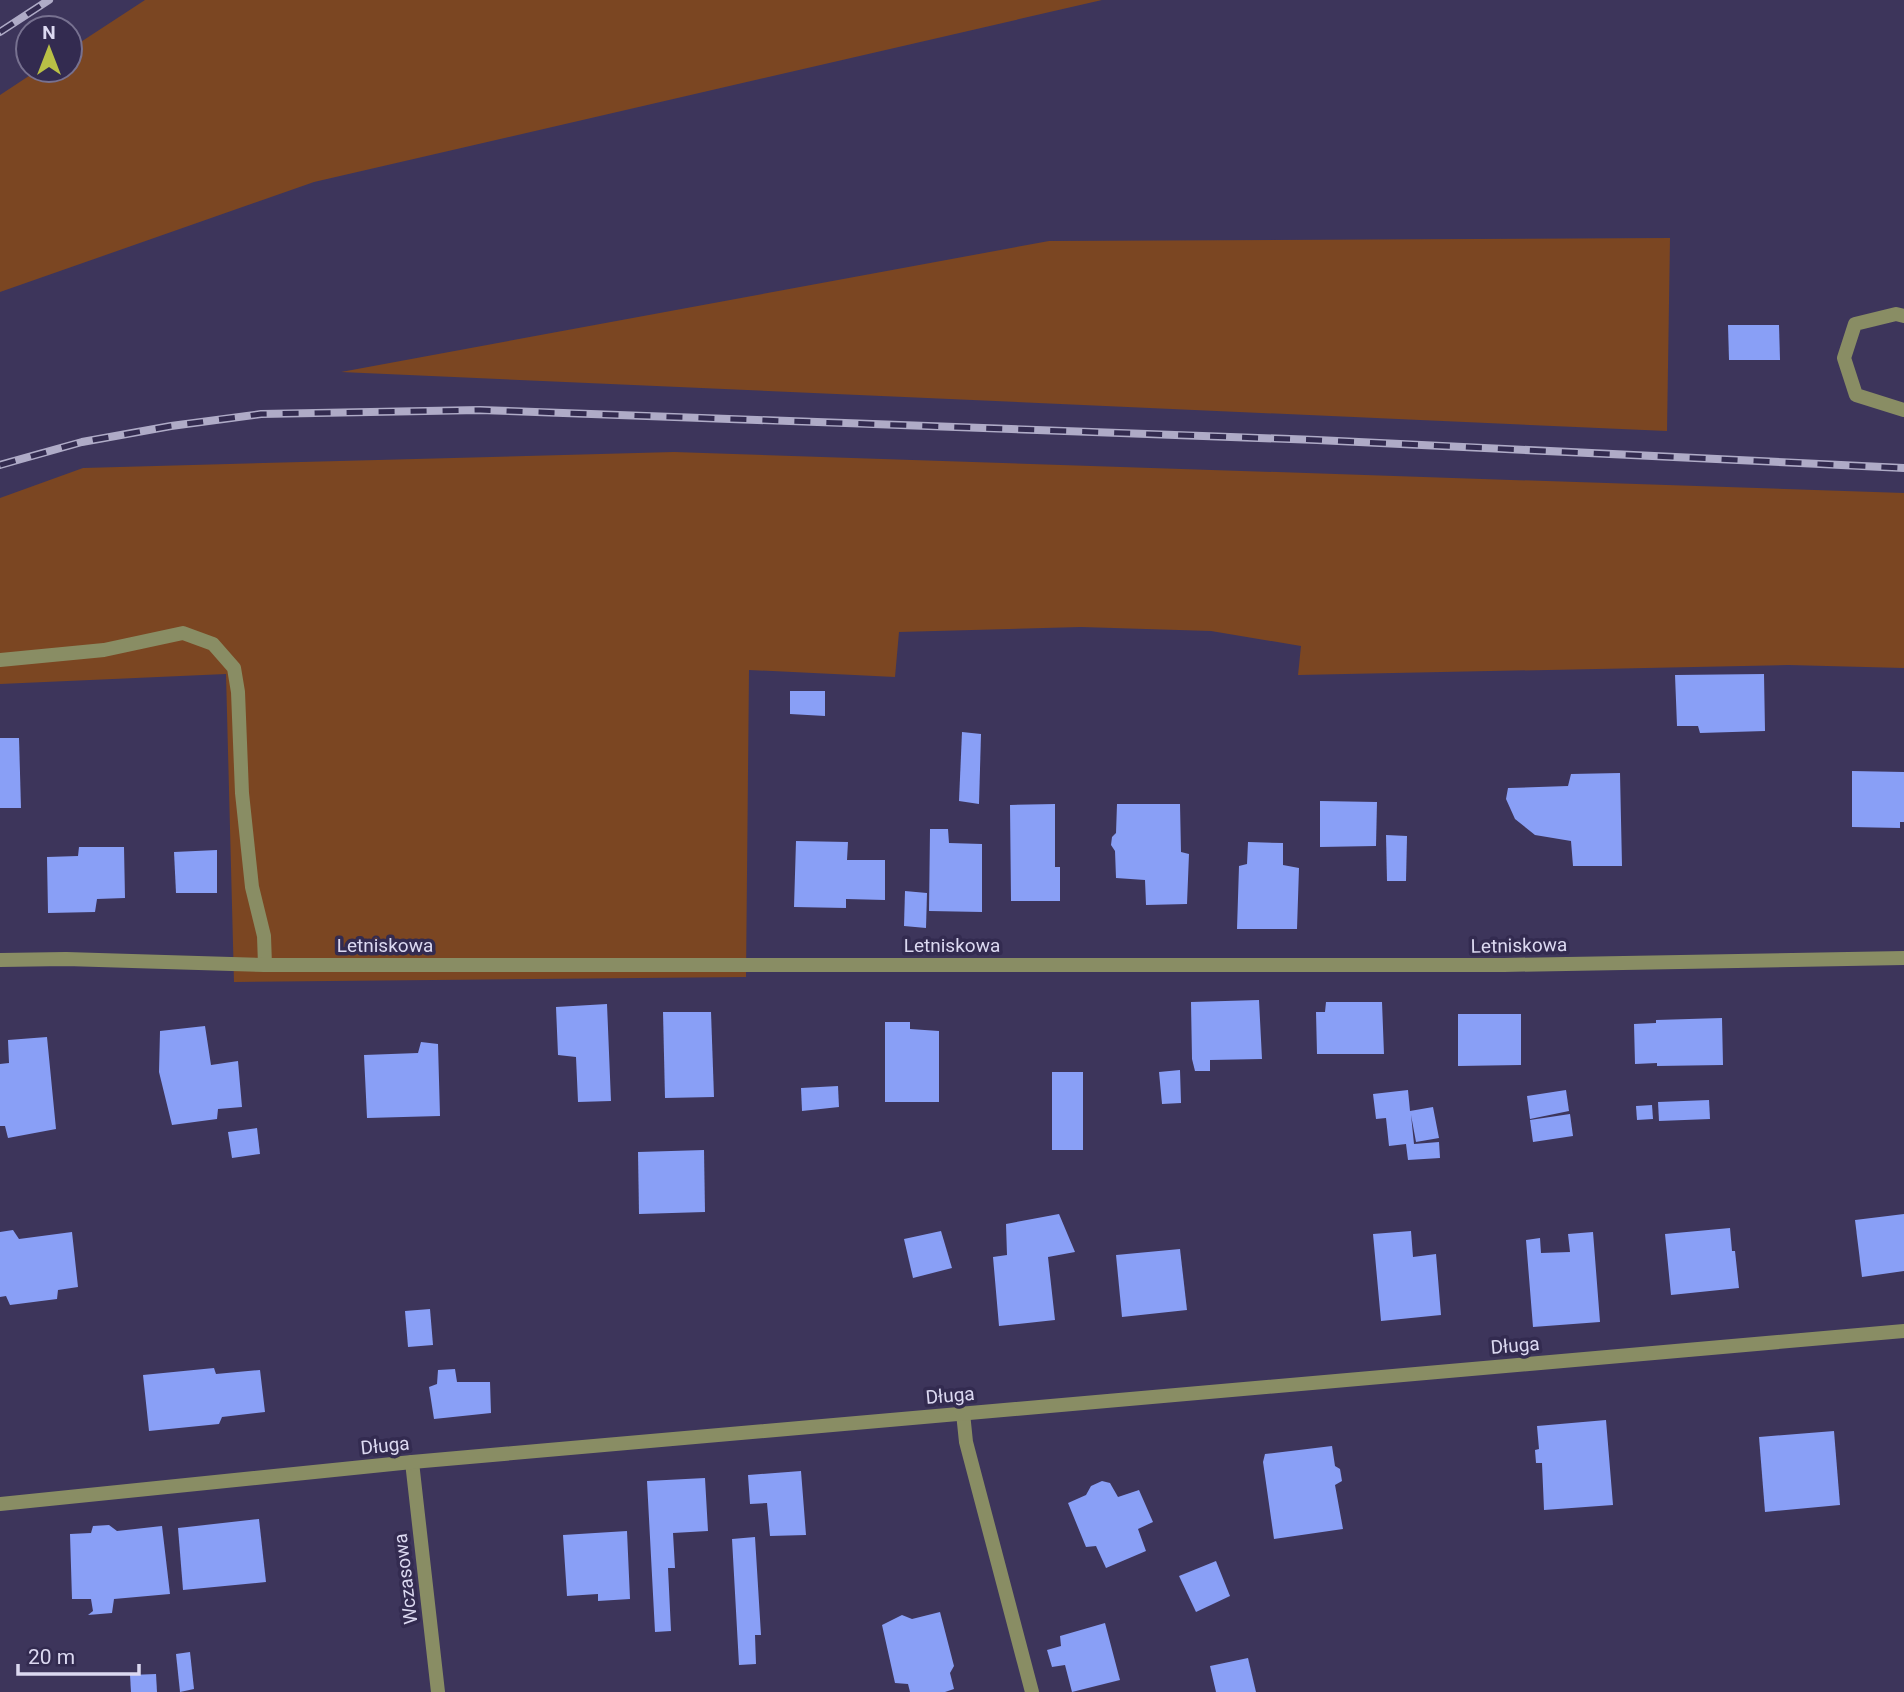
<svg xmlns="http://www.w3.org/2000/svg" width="1904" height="1692" viewBox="0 0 1904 1692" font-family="Roboto,sans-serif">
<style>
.green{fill:#7b4622}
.building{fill:#899ff6}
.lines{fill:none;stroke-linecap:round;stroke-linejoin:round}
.lane{stroke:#898d64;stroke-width:14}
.street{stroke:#898d64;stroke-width:14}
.rail-casing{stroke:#afabc7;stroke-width:8}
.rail{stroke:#332b50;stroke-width:5;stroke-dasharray:16;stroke-linecap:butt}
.labels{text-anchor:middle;stroke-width:7;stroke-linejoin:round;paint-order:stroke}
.street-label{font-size:19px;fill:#dcd9f1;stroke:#332b50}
</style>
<rect width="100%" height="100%" fill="#3d355b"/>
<g class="green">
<path d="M145,0H1102L314,182L0,292V95L38,70H70V49Z"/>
<path d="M1670,238L1667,431L341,372L1049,241Z"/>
<path d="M674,452L1904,493V668L1788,665L1298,675L1301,646L1211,631L1081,627L899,632L895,677L749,670L746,977L234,982L226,674L0,684V498L83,468Z"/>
</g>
<g class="building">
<path d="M1728,325H1779L1780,360H1729Z"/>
<path d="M1764,674L1765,731L1700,733L1698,726H1677L1675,675Z"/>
<path d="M790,691H825V716L790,714Z"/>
<path d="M962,732L981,734L979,804L959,801Z"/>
<path d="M0,738H19L21,808H0Z"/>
<path d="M1852,771L1904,772V822H1900V828L1852,827Z"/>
<path d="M1620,773L1622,866H1573L1571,841L1535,835L1515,819L1506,799L1508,788L1568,786L1571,774Z"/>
<path d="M1320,801L1377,802L1376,846L1320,847Z"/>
<path d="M1055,804V867H1060V901H1011L1010,805Z"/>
<path d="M1117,804H1180L1181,852L1189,854L1187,904L1146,905L1145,880L1116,878L1115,851L1111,845L1112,837L1116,833Z"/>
<path d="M930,829H948L949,843L982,844V912L929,911Z"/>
<path d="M1386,835L1407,836L1406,881H1387Z"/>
<path d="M796,841L848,842L847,860H885V900L846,899V908L794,907Z"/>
<path d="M1248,842L1283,843V865L1299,868L1297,929H1237L1239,866L1247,864Z"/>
<path d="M79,847H124L125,898L97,899L95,912L48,913L47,857L78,856Z"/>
<path d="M217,850V893H176L174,852Z"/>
<path d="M905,891L927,893L926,928L904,926Z"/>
<path d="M1259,1000L1262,1059L1210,1060V1071H1195L1192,1059L1191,1002Z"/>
<path d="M1326,1002H1382L1384,1054H1317L1316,1012H1325Z"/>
<path d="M607,1004L611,1101L578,1102L576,1057L558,1055L556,1007Z"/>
<path d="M663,1012H711L714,1097L665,1098Z"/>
<path d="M1458,1014H1521V1065L1458,1066Z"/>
<path d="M1722,1018L1723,1065L1657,1066V1063L1635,1064L1634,1024L1656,1023V1020Z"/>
<path d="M885,1022H910V1029L939,1031V1102H885Z"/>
<path d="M205,1026L211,1065L238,1061L242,1107L218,1109L217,1119L172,1125L159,1072L160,1031Z"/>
<path d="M47,1037L56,1129L8,1138L5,1126H0V1064L9,1063L8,1040Z"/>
<path d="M421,1042L438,1044L440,1116L367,1118L364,1055L418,1053Z"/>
<path d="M1180,1070L1181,1103L1162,1104L1159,1072Z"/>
<rect x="1052" y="1072" width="31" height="78"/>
<path d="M838,1086L839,1107L802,1111L801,1088Z"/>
<path d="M1408,1090L1410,1111L1433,1107L1439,1138L1416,1142L1411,1115L1414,1144L1439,1142L1440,1158L1408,1160L1406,1144L1389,1146L1386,1118L1376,1119L1373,1094Z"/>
<path d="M1566,1090L1569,1111L1530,1119L1527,1096Z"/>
<path d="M1709,1100L1710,1119L1659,1121L1658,1102Z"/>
<path d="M1652,1105L1653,1119L1637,1120L1636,1106Z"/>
<path d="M1570,1114L1573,1136L1533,1142L1530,1120Z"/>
<path d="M257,1128L260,1154L232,1158L228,1132Z"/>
<path d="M704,1150L705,1212L639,1214L638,1152Z"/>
<path d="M1059,1214L1075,1252L1048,1257L1055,1320L999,1326L993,1257L1007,1255L1006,1224Z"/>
<path d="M1904,1214V1271L1862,1277L1855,1220Z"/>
<path d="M1730,1228L1732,1251H1735L1739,1288L1671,1295L1665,1234Z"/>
<path d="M13,1230L19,1239L72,1232L78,1287L58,1290L57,1299L10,1305L6,1296L0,1297V1232Z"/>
<path d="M941,1231L952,1268L913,1278L904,1239Z"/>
<path d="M1411,1231L1413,1257L1436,1254L1441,1315L1381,1321L1373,1234Z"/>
<path d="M1593,1232L1600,1322L1533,1327L1526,1240L1540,1238L1541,1253L1570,1252L1568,1234Z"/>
<path d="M1180,1249L1187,1310L1122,1317L1116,1255Z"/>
<path d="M430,1309L433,1345L408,1347L405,1311Z"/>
<path d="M214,1368L216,1374L260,1370L265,1412L222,1417L219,1424L149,1431L143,1375Z"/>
<path d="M455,1369L457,1382H490L491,1413L434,1419L429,1387L437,1384L438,1370Z"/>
<path d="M1606,1420L1613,1505L1544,1510L1542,1463H1536L1535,1450L1539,1449L1537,1426Z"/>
<path d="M1834,1431L1840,1505L1765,1512L1759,1437Z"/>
<path d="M1332,1446L1335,1466L1340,1469L1342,1481L1335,1485L1343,1529L1274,1539L1263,1462L1265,1454Z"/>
<path d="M801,1471L806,1535L770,1536L767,1503L750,1504L748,1475Z"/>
<path d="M705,1478L708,1531L673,1533L675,1568H668L671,1631L655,1632L647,1481Z"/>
<path d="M1102,1481L1110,1483L1118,1497L1139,1490L1153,1522L1138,1529L1146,1551L1106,1568L1096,1546L1086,1547L1068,1503L1086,1495L1091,1486Z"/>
<path d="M259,1519L266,1582L183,1590L178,1528Z"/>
<path d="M109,1525L117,1531L162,1526L170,1594L114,1599L112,1613L88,1615L93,1611L91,1599H72L70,1534L91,1533L93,1526Z"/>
<path d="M627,1531L630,1599L598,1601V1594L567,1596L563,1535Z"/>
<path d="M755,1537L761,1635H755L756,1664L739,1665L732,1539Z"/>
<path d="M1216,1561L1230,1596L1196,1612L1179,1576Z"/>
<path d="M940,1612L954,1666L950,1673L954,1689L945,1692H910L908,1684L895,1683L882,1625L902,1615L912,1619Z"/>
<path d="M1105,1623L1120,1680L1072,1692L1065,1665L1052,1667L1047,1650L1061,1646L1060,1636Z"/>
<path d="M190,1652L194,1689L180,1692L176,1654Z"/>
<path d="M1248,1658L1256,1692H1216L1210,1666Z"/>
<path d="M156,1674L157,1692H131L130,1675Z"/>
</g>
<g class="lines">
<g class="lane">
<path d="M1904,316L1896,314L1855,324L1844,358L1856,395L1904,410"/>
<path d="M0,660L104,650L183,633L213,644L234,668L238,692L242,793L252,887L264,936L265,965"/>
<path d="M963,1413L966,1442L1032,1692"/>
</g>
<g class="street">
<path d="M0,960L66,959L265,965H1504L1904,958"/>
<path d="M412,1462L438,1692"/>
<path d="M0,1504L412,1462L1904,1331"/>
</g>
<g class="rail-casing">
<g id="rail">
<path d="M0,32L49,0"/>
<path d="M0,465L82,442L171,426L261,414L480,410L1317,440L1904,468"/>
</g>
</g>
<use href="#rail" class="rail"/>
</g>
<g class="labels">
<g class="street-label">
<text x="385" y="952">Letniskowa</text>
<text x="952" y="952">Letniskowa</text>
<text transform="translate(1519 945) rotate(-1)" y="7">Letniskowa</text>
<text transform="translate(1515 1345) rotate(-5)" y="7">Długa</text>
<text transform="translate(950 1395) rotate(-5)" y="7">Długa</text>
<text transform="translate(385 1445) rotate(-6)" y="7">Długa</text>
<text transform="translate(405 1579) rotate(-97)" y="7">Wczasowa</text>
</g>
</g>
<g transform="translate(49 49)"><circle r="33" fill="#332b50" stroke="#777190" stroke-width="2"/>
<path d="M0-5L12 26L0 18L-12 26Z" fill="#b9c046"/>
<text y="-10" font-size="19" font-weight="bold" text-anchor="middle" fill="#dcd9f1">N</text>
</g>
<path d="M18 1664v10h121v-10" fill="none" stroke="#dcd9f1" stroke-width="3.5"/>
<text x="28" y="1664" font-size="21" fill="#dcd9f1" stroke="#332b50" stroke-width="5" paint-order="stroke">20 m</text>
</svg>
